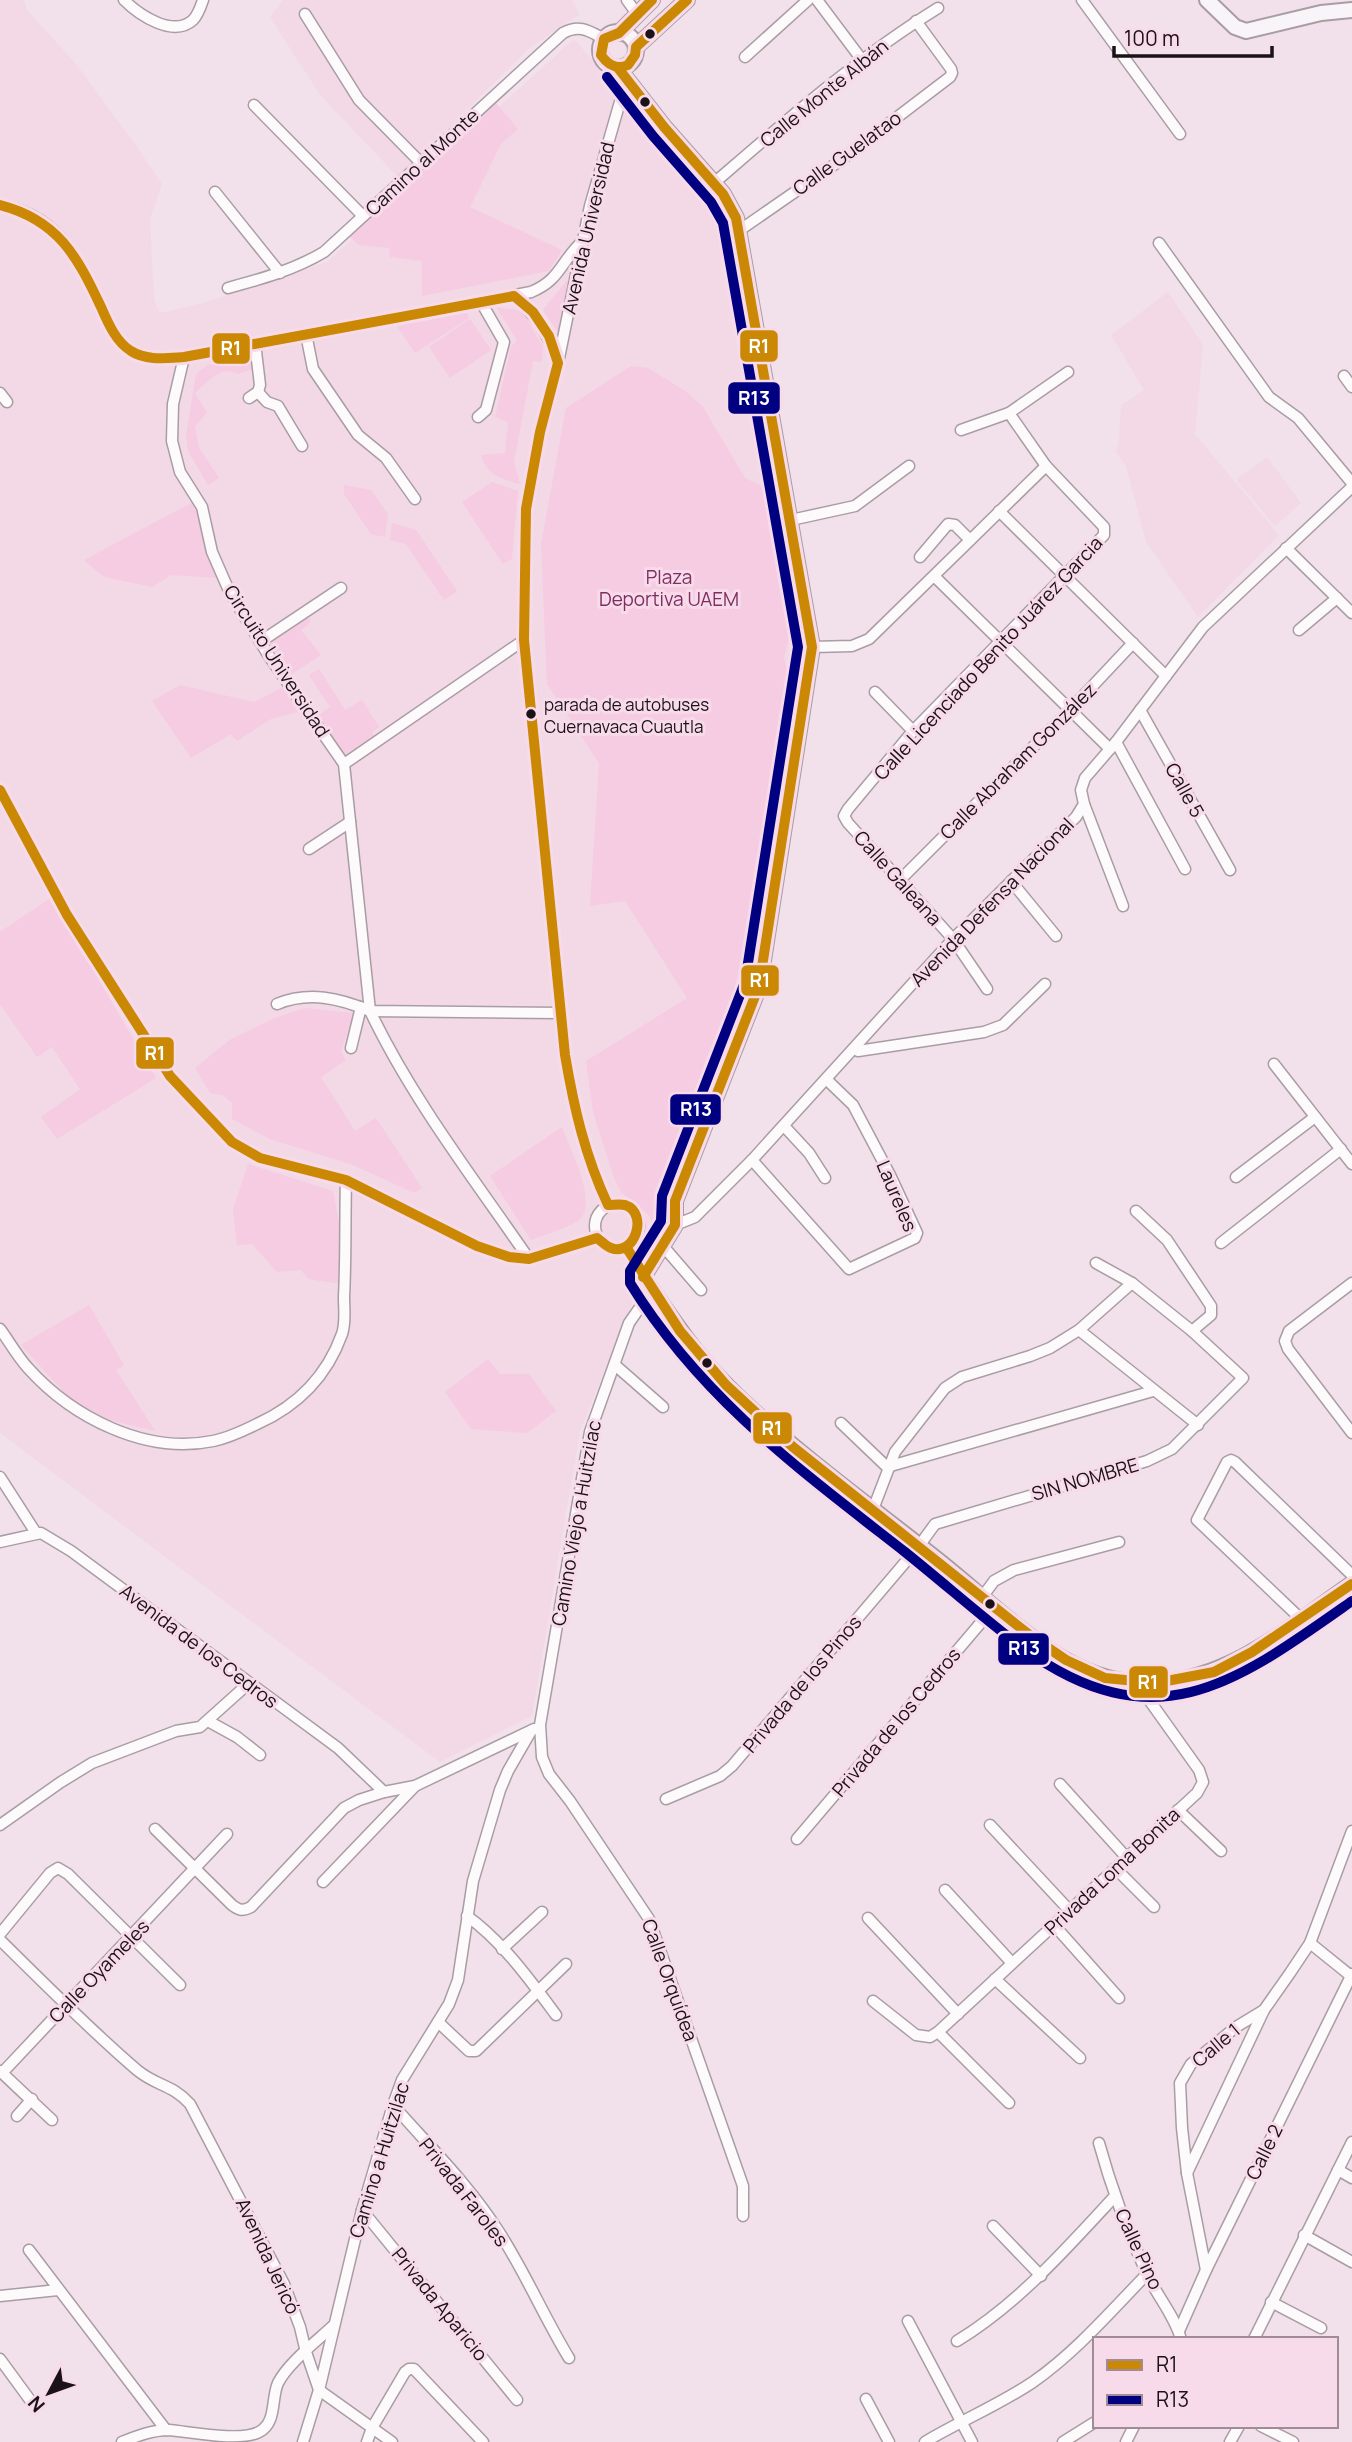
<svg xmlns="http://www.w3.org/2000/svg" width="1352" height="2442" viewBox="0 0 1352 2442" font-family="Manrope,sans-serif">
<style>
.built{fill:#f3d8e6}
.green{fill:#f5cce2}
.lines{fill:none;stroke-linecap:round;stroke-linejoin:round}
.street-casing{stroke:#a99da4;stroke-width:13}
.secondary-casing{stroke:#a99da4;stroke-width:18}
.street{stroke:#fdfafc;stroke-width:10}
.secondary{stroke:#f9f4f7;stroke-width:14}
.bus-1-casing{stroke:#f8dbea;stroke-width:16}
.bus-2-casing{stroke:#f8dbea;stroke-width:16}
.bus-1{stroke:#cb8805;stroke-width:10}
.bus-2{stroke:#000080;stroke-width:10}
.bus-dot{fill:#1b1217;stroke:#f8dbea;stroke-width:2.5}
.labels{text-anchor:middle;stroke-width:6;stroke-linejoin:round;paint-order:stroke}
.bus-label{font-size:17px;fill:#1b1217;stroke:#f8dbea;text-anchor:start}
.street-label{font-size:19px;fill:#1b1217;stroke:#f8dbea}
.park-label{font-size:19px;fill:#7e2e60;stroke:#f8dbea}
.line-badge{stroke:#f8dbea;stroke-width:2.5}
.badge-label{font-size:19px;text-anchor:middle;font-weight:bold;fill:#fff}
</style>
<rect width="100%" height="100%" fill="#f2e1ea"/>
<g class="built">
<path d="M0,0H24L27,10L76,64L137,147L162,184L150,219L154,300L160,313L200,304L327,262L574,39L728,218L732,226L809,643L758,976L667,1218L580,1431L532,1716L440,1762L0,1433Z"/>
<path d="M283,0H572L580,14L527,50L399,178L320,95L270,17Z"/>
<path d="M1168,292L1203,345L1195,434L1279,535L1198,617L1146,542L1126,466L1116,452L1119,439L1121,405L1144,390L1111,335Z"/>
<path d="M1267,457L1301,503L1275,526L1236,479Z"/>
</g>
<g class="green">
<path d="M496,103L518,129L501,144L470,207L562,250L549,271L422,296V261L390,257L389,248L359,245L347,235Z"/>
<path d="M568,279L558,332L543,310Z"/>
<path d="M496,307L522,311L543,347L542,362L533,361L514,462L520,484C502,480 487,475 481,455L505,453L508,422L495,417L511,347L517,340Z"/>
<path d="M467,313L469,318L415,353L397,326Z"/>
<path d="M470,319L491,350L450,378L429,347Z"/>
<path d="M252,357L254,362L253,369L238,374C220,365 209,381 195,393L207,413L195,426L199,448L219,478L208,485L188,451L186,436L196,374L208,365Z"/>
<path d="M631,366L648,368L685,391L703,407L745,478L772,491L784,510L799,602L784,657L793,699L791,727L773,781L784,813L754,971L733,1047L657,1237L649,1215L621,1192L614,1178L593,1112L586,1061L687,998L625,901L590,906L599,763L547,684L541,544L566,408Z"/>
<path d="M492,482L518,491L512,559L503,564L462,502Z"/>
<path d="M344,485L371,490L388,514L385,537L371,534L344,494Z"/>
<path d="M193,502L217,578L171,575L152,587L104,577L84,560Z"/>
<path d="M392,523L416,530L457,591L444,600L406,544L390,540Z"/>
<path d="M308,617L311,622L301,630L321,655L290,675L268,643Z"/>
<path d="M319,669L345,710L362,700L379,727L372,732L376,739L344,759L317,716L330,707L309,675Z"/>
<path d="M180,685L254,702L285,686L302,711L271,719L237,741L231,734L191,758L152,701Z"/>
<path d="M51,898L156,1078L57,1139L41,1117L80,1089L52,1047L37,1057L0,1004V932Z"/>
<path d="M305,1008L354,1013L341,1052L346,1060L321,1077L355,1131L376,1118L422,1188L414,1193L353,1165L270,1139L232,1119V1103L223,1095L210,1093L195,1068L231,1039L275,1018Z"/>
<path d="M562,1127C569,1147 600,1205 578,1221C565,1229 546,1234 531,1240L490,1176Z"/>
<path d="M248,1164L333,1191L343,1244L341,1284L308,1279L301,1270L277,1272L252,1244L237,1245L233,1210Z"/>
<path d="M89,1305L124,1365L116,1370L155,1431L109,1420L70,1399L21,1345Z"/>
<path d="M488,1359L500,1374H529L556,1411L527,1433L471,1429L445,1392Z"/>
</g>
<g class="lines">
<g class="street-casing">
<g id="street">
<path d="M124,0C139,15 173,38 193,20C198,15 201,6 203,0"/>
<path d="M627,0L637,14"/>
<path d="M817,0L862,60"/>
<path d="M1082,0L1180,134"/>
<path d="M305,14L359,100L420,162"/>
<path d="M745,57L808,0"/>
<path d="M254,105L363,216"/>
<path d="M714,183C786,121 857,58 938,8"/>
<path d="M215,192L280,273"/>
<path d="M0,205C53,214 76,252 96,297C105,317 113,338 131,351C146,360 168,358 184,357L531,292C561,280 561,260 583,241"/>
<path d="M740,230L841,160L950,77L952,73L951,69L916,21"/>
<path d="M1159,243L1269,397L1298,418L1352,483"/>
<path d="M228,288C261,279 294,270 324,252L563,33C580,24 589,31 604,39"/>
<path d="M514,296C536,315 548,333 557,361"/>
<path d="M306,334L313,369L358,435L386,458L415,499"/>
<path d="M184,357L173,404L172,441L180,472L202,507L212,552L230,593L269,656L344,764L370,1011C412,1099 474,1179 529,1259"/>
<path d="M1344,376L1352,387"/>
<path d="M258,392L267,402L278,406L302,446"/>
<path d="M0,393L7,402"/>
<path d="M249,398L258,392L260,385L255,343"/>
<path d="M478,417L486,410L504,342L481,302"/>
<path d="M961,430L1009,413L1068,372"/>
<path d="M999,511L1166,676"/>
<path d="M791,520L855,506L909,466"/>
<path d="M1286,548L1352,613"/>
<path d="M920,557L948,524L955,525L970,540"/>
<path d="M935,577L1110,749"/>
<path d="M1299,630L1337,598"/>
<path d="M260,642L341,588"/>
<path d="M812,647L852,646L869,639L1046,466"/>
<path d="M875,692L913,731"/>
<path d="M1140,710L1230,870"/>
<path d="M1116,742L1185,869"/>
<path d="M344,764L524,640"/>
<path d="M0,790L67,915L170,1076L232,1142L260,1158L346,1180L477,1246L509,1257L529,1259L597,1238"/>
<path d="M1084,804L1123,906"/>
<path d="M309,849L350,822"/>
<path d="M901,879L1070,710L1133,643"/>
<path d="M1011,881L1056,936"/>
<path d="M987,989L953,939L848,823L844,816L848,809L913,731L1104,535V527L1046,466L1009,413"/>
<path d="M277,1004C309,991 339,998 370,1011L560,1013"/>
<path d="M351,1048L361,1007"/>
<path d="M858,1051L984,1032L1003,1025L1045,984"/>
<path d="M1274,1064L1352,1164"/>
<path d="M784,1126L809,1153L825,1178"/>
<path d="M752,1160L849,1269L915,1238L917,1233L890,1175L853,1105L826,1079"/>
<path d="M1236,1177L1315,1117"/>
<circle cx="617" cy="1226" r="22"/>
<path d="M608,1205C585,1157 573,1107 565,1055L524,640L526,509L540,432L558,363L590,206L626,81"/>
<path d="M1136,1211L1167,1240L1211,1306V1315L1192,1331"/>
<path d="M675,1225L695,1217L752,1160L953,939L1076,817L1084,804L1081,790L1085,778L1116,742L1203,627L1352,487"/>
<path d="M1221,1243L1341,1149"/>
<path d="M663,1246L701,1290"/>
<path d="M626,1247L643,1277"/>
<path d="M1352,1283L1289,1331L1285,1341L1288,1349L1352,1433"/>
<path d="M652,1290L629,1323L590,1432L540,1725L542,1757L549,1774L570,1801L649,1919L743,2186V2216"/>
<path d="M0,1329C9,1341 17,1356 28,1368C72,1417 145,1455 213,1441C228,1438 243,1431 257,1424C297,1406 327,1376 342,1334C346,1323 344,1309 344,1297C346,1258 345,1219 346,1180"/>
<path d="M1079,1330L1198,1425"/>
<path d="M615,1365L663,1407"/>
<path d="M841,1423L887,1467L1153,1391"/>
<path d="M0,1477L36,1533"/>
<path d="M872,1512L895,1452L945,1388L962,1377L1030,1356L1050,1348L1079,1330L1132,1283"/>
<path d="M0,1542L41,1533L71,1551L338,1748L384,1792"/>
<path d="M983,1596L994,1581L1014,1570L1119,1542"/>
<path d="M1301,1619L1197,1520L1227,1462L1231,1460L1235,1462L1352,1575"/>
<path d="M208,1721L237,1737L260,1755"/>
<path d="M1060,1784L1127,1858"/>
<path d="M666,1799L720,1776L732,1766L919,1546L935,1524L1147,1461L1172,1449L1243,1378L1192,1331L1132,1283L1096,1263"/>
<path d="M1178,1810L1221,1851"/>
<path d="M0,1825L61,1782L92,1763L176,1731L200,1727L248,1684"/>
<path d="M990,1825L1070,1911"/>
<path d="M155,1829L232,1905C240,1911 243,1911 251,1907L344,1808L359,1800L384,1792L415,1786L534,1729"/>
<path d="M797,1839L995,1606"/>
<path d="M1115,1868L1154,1907"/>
<path d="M323,1882L415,1786"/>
<path d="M945,1890L1012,1963"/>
<path d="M467,1916C502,1941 530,1980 556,2015"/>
<path d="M868,1918L958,2014"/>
<path d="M1054,1925L1119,1998"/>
<path d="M0,1934L50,1873L58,1868L68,1874L180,1985"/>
<path d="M0,1940C45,1984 89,2029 137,2070C156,2086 172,2084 190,2104L284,2284L300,2327L306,2352L319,2390L392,2442"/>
<path d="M1310,1943L1351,1976"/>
<path d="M502,1949L542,1912"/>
<path d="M995,1979L1080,2058"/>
<path d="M873,2001L916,2035L930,2037L938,2032L1197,1793L1203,1782L1199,1770L1137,1683"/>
<path d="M438,2022L469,2051H476L566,1964"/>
<path d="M938,2032L1009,2103"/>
<path d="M0,2071L52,2120"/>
<path d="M2,2073L227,1834"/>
<path d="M393,2105C429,2146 470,2186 499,2232C525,2272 544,2317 569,2358"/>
<path d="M17,2116L32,2099"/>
<path d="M1099,2143C1111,2187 1127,2230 1146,2272C1156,2295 1174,2314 1181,2339"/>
<path d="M1338,2170L1352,2178"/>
<path d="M1187,2173L1264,2010"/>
<path d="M362,2210L517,2400"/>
<path d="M993,2226L1041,2276"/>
<path d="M1304,2235L1352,2262"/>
<path d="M29,2250L166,2430"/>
<path d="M1206,2270L1187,2173L1182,2128L1180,2083L1191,2064L1236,2027L1264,2010L1290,1973L1310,1943L1352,1831"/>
<path d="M0,2296L58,2290"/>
<path d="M1271,2302L1321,2328"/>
<path d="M908,2321L972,2442"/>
<path d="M1179,2331L1206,2270L1352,1974"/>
<path d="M1254,2339L1352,2142"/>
<path d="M957,2341C1019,2303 1066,2249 1115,2196"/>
<path d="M0,2359L30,2400"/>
<path d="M866,2399L889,2442"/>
<path d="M1261,2426L1293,2442"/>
<path d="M122,2442C137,2436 152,2430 169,2430C191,2432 240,2442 259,2432C277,2423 271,2398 278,2383C288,2363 317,2341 334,2325"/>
<path d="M303,2442L319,2390L362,2210L393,2105L402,2080L449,2004L458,1980L473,1881L500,1790L508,1771L531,1731"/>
<path d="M367,2442L372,2428L405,2372L409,2369H414L483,2442"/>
<path d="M925,2442C960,2421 999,2405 1033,2382C1076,2352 1111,2311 1147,2274"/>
<path d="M1063,2442L1095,2422"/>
<path d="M1126,2442L1134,2426"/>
<path d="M1230,2442L1239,2426"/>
</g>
</g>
<g class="secondary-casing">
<g id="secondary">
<path d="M1207,0L1235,27L1246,31L1321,13L1352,10"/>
<circle cx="618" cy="50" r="18"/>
<path d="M619,33L652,0"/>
<path d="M636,47L687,0"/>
<path d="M618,68L664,127L723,194L736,218L812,647L759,986L675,1201V1225L643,1277C669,1315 694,1353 727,1386C793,1452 867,1504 940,1562C980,1594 1021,1634 1065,1660C1093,1676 1124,1685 1156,1683C1232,1679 1292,1625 1352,1584"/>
</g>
</g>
<use href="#street" class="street"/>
<use href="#secondary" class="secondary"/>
<g class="bus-1-casing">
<g id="bus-1">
<path d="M652,0L619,33L604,39L601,55C608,65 616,70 628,65L635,55L636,47L687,0"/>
<path d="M618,68L664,127L723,194L736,218L812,647L759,986L675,1201V1225L643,1277"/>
<path d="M0,205C58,220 77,256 101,307C108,323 116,342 131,351C146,361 167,358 184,357L514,296L533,312L549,336L558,363L540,432L526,509L524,640L565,1055C574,1108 585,1156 608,1205C613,1205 620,1204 625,1205C649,1213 635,1257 611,1248C606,1246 601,1241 597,1238L529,1259L509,1257L477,1246L346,1180L260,1158L232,1142L170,1076L67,915L0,790"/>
<path d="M628,1250L680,1331L726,1385L793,1447L1032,1637L1066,1660L1105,1678L1156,1683L1214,1672L1252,1652L1352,1584"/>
</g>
</g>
<g class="bus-2-casing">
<path id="bus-2" d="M607,77L653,136L711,202L723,223L798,647L745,982L662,1196L661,1221L630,1271V1283C701,1398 800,1470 905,1552C945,1584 983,1618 1024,1649C1157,1744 1237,1682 1352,1601"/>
</g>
<use href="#bus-1" class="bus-1"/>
<use href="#bus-2" class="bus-2"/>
</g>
<g class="bus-dot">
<circle cx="650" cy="34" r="6"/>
<circle cx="645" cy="102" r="6"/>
<circle cx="531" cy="714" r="6"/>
<circle cx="707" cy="1363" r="6"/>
<circle cx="990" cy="1604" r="6"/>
</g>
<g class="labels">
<g class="bus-label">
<text x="544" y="711">parada de autobuses<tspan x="544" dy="22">Cuernavaca Cuautla</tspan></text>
</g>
<g class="street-label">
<text transform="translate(824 93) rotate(-39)" y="7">Calle Monte Albán</text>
<text transform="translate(847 153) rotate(-36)" y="7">Calle Guelatao</text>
<text transform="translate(422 162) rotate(-43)" y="7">Camino al Monte</text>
<text transform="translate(588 228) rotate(-77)" y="7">Avenida Universidad</text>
<text transform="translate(988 658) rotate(-47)" y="7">Calle Licenciado Benito Juárez Garcia</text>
<text transform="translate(277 661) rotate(57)" y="7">Circuito Universidad</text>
<text transform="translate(1018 761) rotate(-45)" y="7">Calle Abraham González</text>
<text transform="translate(1185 790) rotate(61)" y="7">Calle 5</text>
<text transform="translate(898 878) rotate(48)" y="7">Calle Galeana</text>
<text transform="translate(992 902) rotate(-46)" y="7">Avenida Defensa Nacional</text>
<text transform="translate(897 1196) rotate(67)" y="7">Laureles</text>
<text transform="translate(1085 1479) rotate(-16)" y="7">SIN NOMBRE</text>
<text transform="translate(576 1523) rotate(-80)" y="7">Camino Viejo a Huitzilac</text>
<text transform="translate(199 1646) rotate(37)" y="7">Avenida de los Cedros</text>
<text transform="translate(802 1684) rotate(-50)" y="7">Privada de los Pinos</text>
<text transform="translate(896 1722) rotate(-50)" y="7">Privada de los Cedros</text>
<text transform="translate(1112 1871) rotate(-43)" y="7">Privada Loma Bonita</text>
<text transform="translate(99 1971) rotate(-46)" y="7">Calle Oyameles</text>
<text transform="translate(670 1980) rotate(70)" y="7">Calle Orquídea</text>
<text transform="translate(1216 2045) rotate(-40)" y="7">Calle 1</text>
<text transform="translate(1264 2152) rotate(-64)" y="7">Calle 2</text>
<text transform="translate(379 2160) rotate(-73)" y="7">Camino a Huitzilac</text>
<text transform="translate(464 2192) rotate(52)" y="7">Privada Faroles</text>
<text transform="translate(1139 2249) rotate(65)" y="7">Calle Pino</text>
<text transform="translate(268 2256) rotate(65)" y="7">Avenida Jericó</text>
<text transform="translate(440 2304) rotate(51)" y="7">Privada Aparicio</text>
</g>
<g class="park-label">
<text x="669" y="584">Plaza<tspan x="669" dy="22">Deportiva UAEM</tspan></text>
</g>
</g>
<g class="line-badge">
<rect x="739" y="329" width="40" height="34" rx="7" fill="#cb8805"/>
<rect x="211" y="332" width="40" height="33" rx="7" fill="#cb8805"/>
<rect x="727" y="381" width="54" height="34" rx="7" fill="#000080"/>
<rect x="740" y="964" width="40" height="33" rx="7" fill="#cb8805"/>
<rect x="135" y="1036" width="40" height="34" rx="7" fill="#cb8805"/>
<rect x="669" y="1093" width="53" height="33" rx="7" fill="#000080"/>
<rect x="752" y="1411" width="41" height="34" rx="7" fill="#cb8805"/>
<rect x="997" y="1632" width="53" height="34" rx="7" fill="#000080"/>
<rect x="1128" y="1665" width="41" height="34" rx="7" fill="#cb8805"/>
</g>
<g class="badge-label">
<text x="759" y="353">R1</text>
<text x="231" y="355">R1</text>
<text x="754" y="405">R13</text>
<text x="760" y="987">R1</text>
<text x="155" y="1060">R1</text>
<text x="696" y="1116">R13</text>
<text x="772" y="1435">R1</text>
<text x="1024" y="1655">R13</text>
<text x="1148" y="1689">R1</text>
</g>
<rect x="1093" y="2337" width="245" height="91" fill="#f8dbea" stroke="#a08b96" stroke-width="2"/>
<rect x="1107" y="2360" width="35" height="10" fill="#cb8805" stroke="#a08b96" stroke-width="2"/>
<text x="1156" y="2372" font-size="21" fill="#1b1217">R1</text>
<rect x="1107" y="2395" width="35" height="10" fill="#000080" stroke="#a08b96" stroke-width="2"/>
<text x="1156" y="2407" font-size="21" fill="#1b1217">R13</text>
<g transform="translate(49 2393) rotate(229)" stroke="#f8dbea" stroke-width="5" paint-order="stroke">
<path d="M0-5L12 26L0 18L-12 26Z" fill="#1b1217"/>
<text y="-10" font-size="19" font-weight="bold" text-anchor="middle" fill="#1b1217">N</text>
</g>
<path d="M1114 46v10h158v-10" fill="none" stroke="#1b1217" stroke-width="3.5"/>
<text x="1124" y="46" font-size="21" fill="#1b1217" stroke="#f8dbea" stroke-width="5" paint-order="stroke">100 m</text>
</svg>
